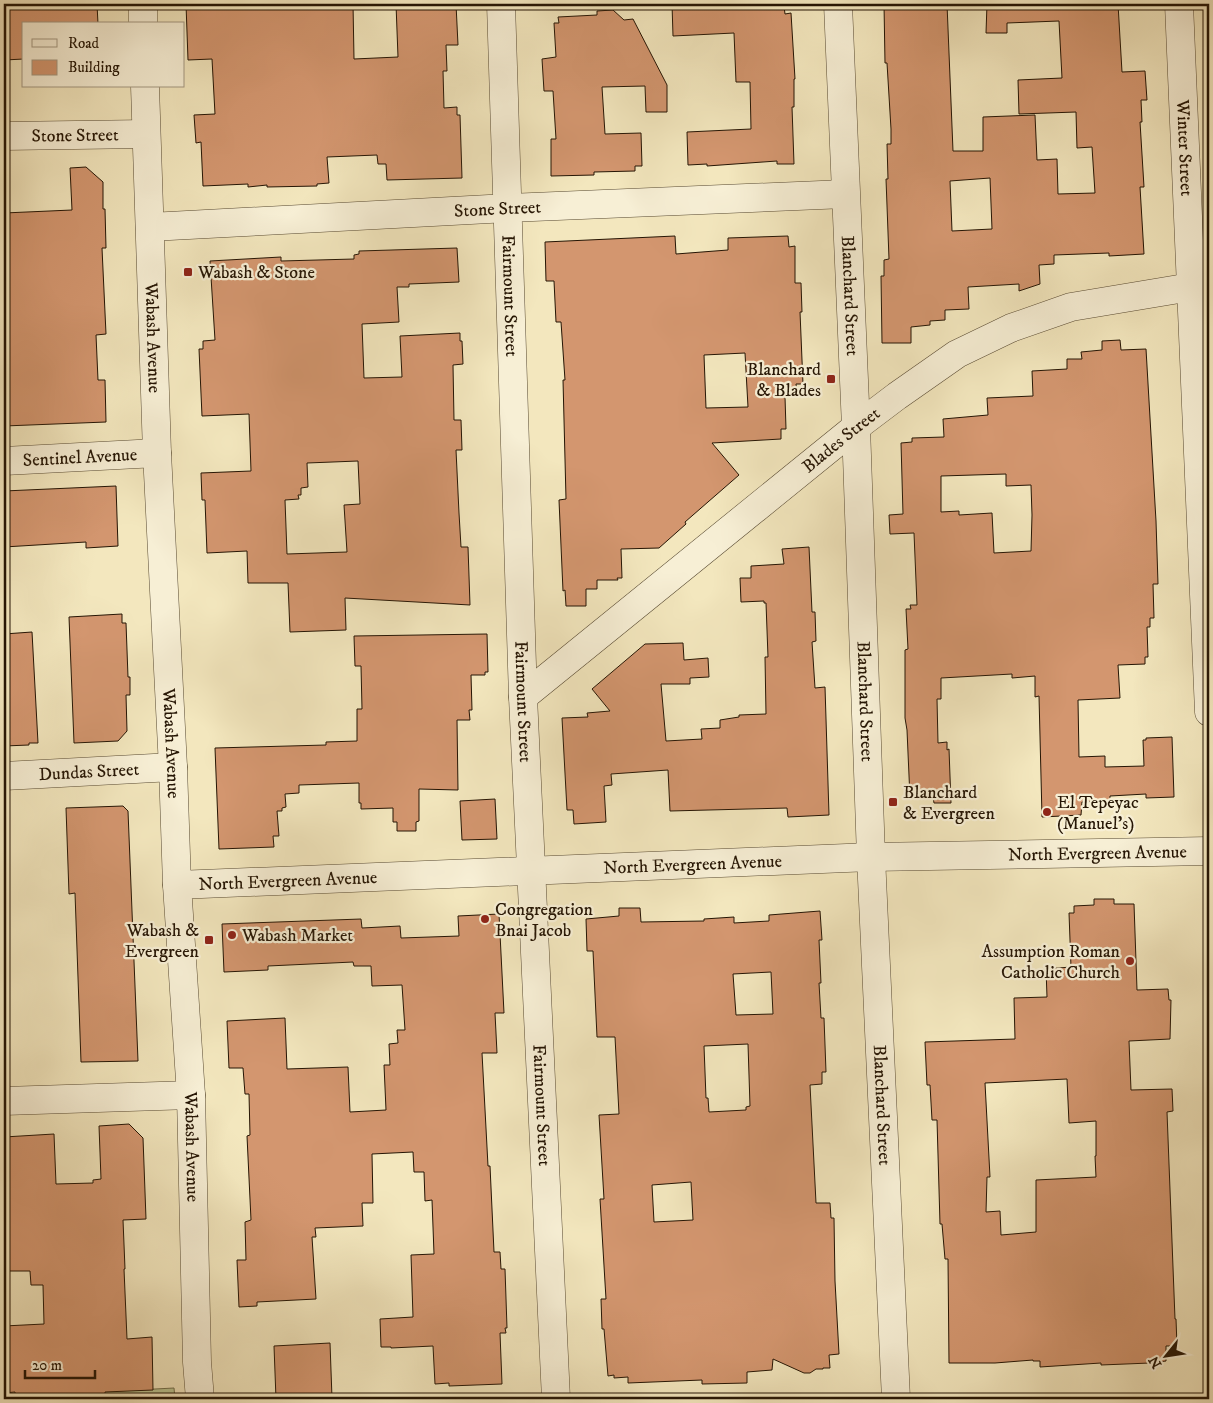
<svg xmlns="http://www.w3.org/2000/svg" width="1213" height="1403" viewBox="0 0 1213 1403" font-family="'IM FELL DW Pica',serif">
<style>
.green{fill:#bac591;stroke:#706d4a}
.building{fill:#d3966f;stroke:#251504;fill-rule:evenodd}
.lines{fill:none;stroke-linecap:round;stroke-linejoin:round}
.minor-casing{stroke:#584a32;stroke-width:29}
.minor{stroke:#f7efd5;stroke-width:28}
.poi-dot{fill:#8f2418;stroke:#f7efd5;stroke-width:2}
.labels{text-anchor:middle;stroke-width:4.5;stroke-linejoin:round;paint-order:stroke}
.street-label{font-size:18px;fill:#251504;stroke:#f7efd5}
.poi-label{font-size:18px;fill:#251504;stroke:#f7efd5;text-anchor:start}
</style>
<rect width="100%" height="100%" fill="#f3e7be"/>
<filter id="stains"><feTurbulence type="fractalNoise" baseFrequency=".004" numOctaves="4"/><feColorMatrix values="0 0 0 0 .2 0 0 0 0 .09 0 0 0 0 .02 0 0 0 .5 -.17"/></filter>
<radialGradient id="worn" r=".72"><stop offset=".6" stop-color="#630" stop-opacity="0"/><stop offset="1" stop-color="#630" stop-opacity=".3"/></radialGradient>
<path class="green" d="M174,1388L175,1399H4V1397Z"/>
<g class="building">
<path d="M4,4H97L98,24H24V59L4,60Z"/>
<path d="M186,4H353L354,59L398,57L396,4H456L458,45H446L447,71H443L444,108L457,107V115H460L462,178L387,180L386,164H378L377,155L327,157L329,183L317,184V186L267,187V185L248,187V184L203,186L201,142L196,143L194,115L215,114L212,59L188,60Z"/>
<path d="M672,4H710V9L784,6L785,14L791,13L795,79H794V107H792L794,164H777V161L707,166V164L688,165L687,132L751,129L750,82H736L734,33L673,36Z"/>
<path d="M884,4H947L953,151H983V117L1035,115L1037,160L1057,159L1058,194L1095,193L1092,147L1077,148L1076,112L1019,114L1018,80L1062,78L1059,21L1007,23V33H986L987,4H1118L1122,72L1145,71L1147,100H1141L1142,122H1140L1144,187H1140L1144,254L1109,256V253L1054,255V264L1039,265L1040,284L1019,291V284L968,287L969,309L945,310V320L930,321V325L911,327V343H882L881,276H884V260L889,259L886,179H888L887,144H891V129L887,63H885ZM990,178L992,229L952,231L950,181Z"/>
<path d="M613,10L624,20L633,19L667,85V112H646L645,86L602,87L605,134L641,133L642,166H635V171L594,172V175L551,176V139H556L553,91H544L542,59L556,57L554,23H559L558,17L597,15V11Z"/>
<path d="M86,167L103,182V209H105L106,248H102L106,334L96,335L98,380H105L106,422L4,426V213L72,210L70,168Z"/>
<path d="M675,236L676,254L728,250V238L788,236L789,247L795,246V283H801L802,312H800L803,384H796L797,397H785L786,429H781V439L712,443L739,475L685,522L686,524L659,548L621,549L622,578H617L618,580H597V589H586V606H566L565,590L563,591L559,500L566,499L563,380H565L561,322H556L554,281H546L545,242ZM745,353L748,407L706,408L704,355Z"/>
<path d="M457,248L459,282L409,284V287H397L399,322L362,324L364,378L402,377L400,336L460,333V341H462L463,364L453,365L454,420H461L462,450H456L459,513L461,547H468L470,605L345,598L346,630L290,632L288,583H248L247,551L207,553L205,500H202L201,473L251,471L249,414L202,416L199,349H203V341L215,340L210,261L281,257V261L354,259V255L359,254V251ZM358,461L360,504L344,505L347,552L287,554L285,500L299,499L298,495H301V488L308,487L307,463Z"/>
<path d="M1120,340L1121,350L1146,349L1156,521L1158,584H1153L1154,618H1150V627H1147L1148,657H1145V664L1118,665L1120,698L1078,700L1079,757L1105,756V767L1144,766L1143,740H1146V738L1172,737L1174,797L1146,798V794L1110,796V801L1082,802L1081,815L1042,817L1039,696L1035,697V676L1012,678V674L941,678V699H937L938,743L947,742V750L949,749L951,803H934L933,797L910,798L907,730L905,718V650L908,649L906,609H911L910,605H917L914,533L890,534L889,515L903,514L901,443L912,442V438L944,437L943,419L988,415L987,398L1033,396L1032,371L1067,369V359H1082L1081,352L1102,350V341ZM1006,474V486L1031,485L1032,515L1031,551L994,553L992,513L959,515V511L941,512V476Z"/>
<path d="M116,486L118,546L86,548V542L4,547V491Z"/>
<path d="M809,547L812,612H815L816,641L812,642L815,688L825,687L829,815L788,817L787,808L670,811L668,770L611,774L612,785L604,786L606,822L574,824L573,810H567L562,718L588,717L587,713L610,711L592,689L645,644L683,643L684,660L708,658L709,677L690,678V684H661L666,741L702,739L701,729L720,728V720L739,717V715L766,714L765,657H768L766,603H764V601L741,602L740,578H751V566L784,564L782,549Z"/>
<path d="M122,614V623H126L128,677H130V695H126L127,731L118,741L74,743L69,617Z"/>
<path d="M32,632L38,743H29V745L4,746V634Z"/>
<path d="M487,634L488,672H485V675H471L472,710H469L470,720H457L458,790L419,789V821L416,822V831H397V822H393V808L361,809V803H359V783L299,785V793L285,794L286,807L282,808V811H277L279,836H273L274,847L219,849L215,748L326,745V742L357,741V709H362L361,666H355L354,636Z"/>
<path d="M495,799L497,839L462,840L460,801Z"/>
<path d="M123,806L128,811L138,1061L81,1062L75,893L69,894L66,808Z"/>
<path d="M1094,899H1114V904H1134L1137,990L1168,989L1169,1000H1171L1170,1039L1129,1041L1131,1090L1172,1089L1173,1111L1167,1112L1175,1319H1176L1177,1346H1166V1361L1150,1363L1101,1365V1363L1040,1367V1361H1033V1360L995,1363H949L948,1259H945L942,1224H940L937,1120H932L930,1085H927L925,1042L1015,1039L1014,998L1047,997L1046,969L1071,967L1069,913H1074V906L1094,905ZM1067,1079L1069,1123L1096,1121V1156H1095L1096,1177L1036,1180V1232L1001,1235L1000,1211L986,1212L987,1177H990L985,1083Z"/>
<path d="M619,908H640L641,922L704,921V919L734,917V923L769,921V915L820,911L822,940H819L821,983H819L821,1018H824L826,1072H822V1084L810,1085L816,1203H830L831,1218H834L835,1281L839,1354L829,1355L830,1368H823V1369H816L810,1373H804L773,1359L772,1370L747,1372V1383L702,1384V1380L628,1383V1377L614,1378V1375L608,1376L604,1329H602L601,1299H606L600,1199H604L599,1115L619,1114L615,1037H597L593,951H587L586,919L619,916ZM771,972L773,1014L736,1015L733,974ZM748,1044L750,1106L746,1107V1110L709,1112L708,1098H706L704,1046ZM691,1182L693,1220L654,1222L652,1185Z"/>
<path d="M499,914L504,1013H495L497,1053H482L488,1166H490L494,1252H500L501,1269H505L507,1328H505L506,1333H500L502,1384L449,1386V1383L435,1384L433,1346L391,1348V1347H381L380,1319L413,1317L411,1255L434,1254L432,1200L425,1201L424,1172H414L413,1152L372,1154L373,1203H362L363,1226L315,1228L316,1237H312L316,1299L257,1302V1306L239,1307L237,1260H246L245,1222L251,1220L247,1136L250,1135L249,1094H245L243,1068H229L227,1021L285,1018L287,1069L348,1067L350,1112L386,1110L384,1065H390L389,1044L398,1043L397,1030H405L402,985L372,986L371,966H354L353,962L268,966V970L224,972L222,924L361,919L362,928L400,926L401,938L459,936L458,916Z"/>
<path d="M129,1124L143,1138L146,1219L123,1220L125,1269H124L127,1339L152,1337L153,1390L105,1392V1399H15V1392L4,1393V1326L44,1324L43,1285H31L30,1271H4V1137L54,1134L56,1184L93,1183V1180L101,1179L99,1126Z"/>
<path d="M330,1343L332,1398L276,1399L274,1346Z"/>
</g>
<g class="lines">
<g class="minor-casing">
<g id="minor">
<path d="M143,4V24"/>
<path id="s1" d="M501,4L523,697L556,1399"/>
<path id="s2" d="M838,4L856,427L871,857L896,1399"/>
<path id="s3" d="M1179,4L1209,712"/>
<path id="s4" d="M145,86L157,453L173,767L177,885L191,1095L197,1362L200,1399"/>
<path id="s5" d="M4,136L146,134"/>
<path id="s6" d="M150,227L508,208L845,194"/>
<path id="s7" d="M4,461L157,453"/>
<path id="s8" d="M523,697L856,427L897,396L957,354L1011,328L1071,307L1191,287H1209"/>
<path id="s9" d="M4,776L173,767"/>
<path id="s10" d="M177,885L871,857L1209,851"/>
<path d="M4,1101L191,1095"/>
</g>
</g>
<use href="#minor" class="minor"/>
</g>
<g class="poi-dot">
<rect x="183" y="267" width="10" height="10" rx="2.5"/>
<rect x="826" y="374" width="10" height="10" rx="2.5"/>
<rect x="888" y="797" width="10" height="10" rx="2.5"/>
<circle cx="1047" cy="812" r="5"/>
<circle cx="485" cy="919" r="5"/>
<circle cx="232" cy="935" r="5"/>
<rect x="204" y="935" width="10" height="10" rx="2.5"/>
<circle cx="1130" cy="961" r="5"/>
</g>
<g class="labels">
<g class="street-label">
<text dy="6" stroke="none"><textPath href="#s5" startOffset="71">Stone Street</textPath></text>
<text dy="6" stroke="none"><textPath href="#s3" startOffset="144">Winter Street</textPath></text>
<text dy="6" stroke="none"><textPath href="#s6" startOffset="348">Stone Street</textPath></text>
<text dy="6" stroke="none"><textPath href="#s1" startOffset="292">Fairmount Street</textPath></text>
<text dy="6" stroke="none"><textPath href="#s2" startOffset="292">Blanchard Street</textPath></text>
<text dy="6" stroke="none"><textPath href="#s4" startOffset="252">Wabash Avenue</textPath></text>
<text dy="6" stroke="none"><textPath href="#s8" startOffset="409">Blades Street</textPath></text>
<text dy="6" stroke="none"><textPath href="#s7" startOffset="76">Sentinel Avenue</textPath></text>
<text dy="6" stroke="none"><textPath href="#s1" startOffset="698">Fairmount Street</textPath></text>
<text dy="6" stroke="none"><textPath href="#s2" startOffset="698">Blanchard Street</textPath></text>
<text dy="6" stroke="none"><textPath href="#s4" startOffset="658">Wabash Avenue</textPath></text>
<text dy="6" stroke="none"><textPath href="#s9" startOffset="85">Dundas Street</textPath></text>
<text dy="6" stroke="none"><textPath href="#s10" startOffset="921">North Evergreen Avenue</textPath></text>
<text dy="6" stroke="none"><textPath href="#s10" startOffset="516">North Evergreen Avenue</textPath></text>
<text dy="6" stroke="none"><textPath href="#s10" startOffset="111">North Evergreen Avenue</textPath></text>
<text dy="6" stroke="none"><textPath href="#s1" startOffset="1102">Fairmount Street</textPath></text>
<text dy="6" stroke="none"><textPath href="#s2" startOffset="1102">Blanchard Street</textPath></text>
<text dy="6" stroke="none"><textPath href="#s4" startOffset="1062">Wabash Avenue</textPath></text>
</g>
<g class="poi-label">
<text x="198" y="278">Wabash &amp; Stone</text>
<text x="821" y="375" text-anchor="end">Blanchard<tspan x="821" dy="21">&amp; Blades</tspan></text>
<text x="903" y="798">Blanchard<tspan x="903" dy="21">&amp; Evergreen</tspan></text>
<text x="1057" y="808">El Tepeyac<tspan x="1057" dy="21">(Manuel's)</tspan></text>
<text x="495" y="915">Congregation<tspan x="495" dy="21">Bnai Jacob</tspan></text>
<text x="199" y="936" text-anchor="end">Wabash &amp;<tspan x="199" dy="21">Evergreen</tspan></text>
<text x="242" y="941">Wabash Market</text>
<text x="1120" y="957" text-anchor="end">Assumption Roman<tspan x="1120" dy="21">Catholic Church</tspan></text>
</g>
</g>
<rect width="1213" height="1403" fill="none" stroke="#f3e7be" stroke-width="20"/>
<rect x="5" y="5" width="1203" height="1393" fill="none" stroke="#251504" stroke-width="2.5"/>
<rect x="10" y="10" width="1193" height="1383" fill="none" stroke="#251504"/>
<rect x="22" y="22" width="162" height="65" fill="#f7efd5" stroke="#a39881"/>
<rect x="32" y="39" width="25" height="8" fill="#f7efd5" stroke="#a39881"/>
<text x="68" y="48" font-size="15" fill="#251504">Road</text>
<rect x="32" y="60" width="25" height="15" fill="#d3966f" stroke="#a39881"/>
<text x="68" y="72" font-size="15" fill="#251504">Building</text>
<g transform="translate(1166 1356) rotate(240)" stroke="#f7efd5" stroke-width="4" paint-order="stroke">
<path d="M0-4L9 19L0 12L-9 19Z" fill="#251504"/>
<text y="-8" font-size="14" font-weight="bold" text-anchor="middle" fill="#251504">N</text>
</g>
<path d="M25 1370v8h70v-8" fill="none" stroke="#251504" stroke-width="2.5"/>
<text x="32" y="1370" font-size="15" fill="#251504" stroke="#f7efd5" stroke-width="4" paint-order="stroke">20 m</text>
<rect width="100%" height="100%" filter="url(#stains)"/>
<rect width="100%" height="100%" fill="url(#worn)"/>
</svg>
